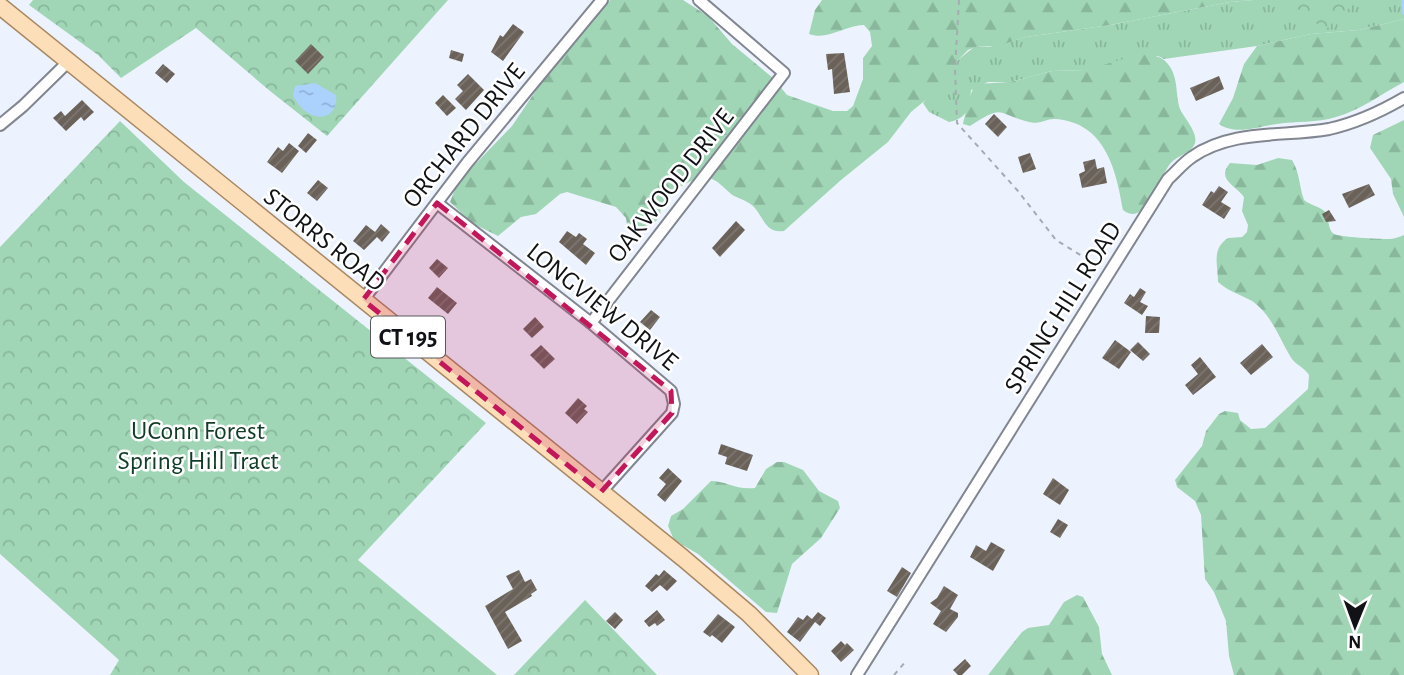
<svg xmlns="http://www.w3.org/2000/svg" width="1404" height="675" viewBox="0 0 1404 675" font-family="'Alegreya Sans',sans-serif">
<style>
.grass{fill:url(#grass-tufts)}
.forest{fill:url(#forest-firs)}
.park{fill:url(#park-crowns)}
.water{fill:url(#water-ripples)}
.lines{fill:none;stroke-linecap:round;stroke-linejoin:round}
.stream{stroke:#abd1fd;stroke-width:3.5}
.building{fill:url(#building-hatch)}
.minor-casing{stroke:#818691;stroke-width:14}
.primary-casing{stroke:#a88862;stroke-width:19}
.path{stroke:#a6abb3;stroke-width:2;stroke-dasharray:5 5;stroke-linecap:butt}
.minor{stroke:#fff;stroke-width:10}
.primary{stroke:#fcdeb9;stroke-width:16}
.marked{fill:#c2185b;fill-opacity:0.2;stroke:#c2185b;stroke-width:5;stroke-dasharray:14 9;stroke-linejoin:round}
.labels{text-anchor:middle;stroke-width:5;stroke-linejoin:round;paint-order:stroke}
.shield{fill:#fff;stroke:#58595c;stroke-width:2}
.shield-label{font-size:24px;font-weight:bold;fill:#101216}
.street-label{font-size:26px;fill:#101216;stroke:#fff}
.park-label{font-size:26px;fill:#113d27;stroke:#fff}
</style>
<defs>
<pattern id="grass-tufts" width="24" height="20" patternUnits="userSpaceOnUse" patternTransform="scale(1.75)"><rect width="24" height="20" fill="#a0d6b6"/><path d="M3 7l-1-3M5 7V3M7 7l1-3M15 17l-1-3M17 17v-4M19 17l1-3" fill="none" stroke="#89b79c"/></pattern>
<pattern id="forest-firs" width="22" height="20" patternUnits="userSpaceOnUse" patternTransform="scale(1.75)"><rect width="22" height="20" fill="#a0d6b6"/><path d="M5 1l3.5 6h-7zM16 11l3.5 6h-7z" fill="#89b79c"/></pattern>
<pattern id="park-crowns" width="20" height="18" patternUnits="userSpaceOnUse" patternTransform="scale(1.75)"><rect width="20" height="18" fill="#a0d6b6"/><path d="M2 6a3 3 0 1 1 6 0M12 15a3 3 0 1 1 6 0" fill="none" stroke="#89b79c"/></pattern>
<pattern id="water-ripples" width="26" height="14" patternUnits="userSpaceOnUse" patternTransform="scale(1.75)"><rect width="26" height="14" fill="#abd1fd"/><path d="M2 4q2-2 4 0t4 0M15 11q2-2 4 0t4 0" fill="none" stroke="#92b2d8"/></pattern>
<pattern id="building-hatch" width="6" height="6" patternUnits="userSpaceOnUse" patternTransform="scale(1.75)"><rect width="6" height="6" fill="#6a6159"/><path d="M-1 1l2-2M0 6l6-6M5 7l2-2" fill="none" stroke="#7d7771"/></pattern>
</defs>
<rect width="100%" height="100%" fill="#edf3fe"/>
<path class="grass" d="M1253,0H1404V19L1359,30L1311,34L1257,46L1164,59L1158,56L1086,70L1052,71L1010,82H988L971,90C970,108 968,118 949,122L929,112L923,103L958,60L974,47H989L1026,37L1110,25L1230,2Z"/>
<g class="forest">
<path d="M610,0H683L708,16L732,44L773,78L787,95L833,111H847L853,106L863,79V58L872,46L870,32L864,25C845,25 828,41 809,34L815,10L822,0H1253L1230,2L1110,25L1026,37L997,46L975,47L968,50L958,60L934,93L911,112L888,142L841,180L784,231C765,234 764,217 753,206C747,201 741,199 734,196C723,189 717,176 702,178C688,180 670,192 662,204C660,207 661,211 660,215C656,227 637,229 627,225L626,218L616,207L567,192L560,194L536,214L521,217L498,236L472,223L450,202L458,182L512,126L541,83Z"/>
<path d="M1404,19V82C1381,94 1361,110 1336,117C1317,123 1297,121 1277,124C1259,126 1236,136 1219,124L1233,98L1244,64L1257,46L1311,34L1359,30Z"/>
<path d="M1137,55C1147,55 1160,54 1167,63C1179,76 1175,94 1180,109C1184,118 1198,132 1195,143C1192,153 1176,156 1170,164C1160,176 1146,229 1123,210C1116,169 1105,123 1056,119C1047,118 1039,125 1029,122C996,114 1005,103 970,126L963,124C964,119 972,88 975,84L1010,82L1052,71L1086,70Z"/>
<path d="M1404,120V217L1393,194L1391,179L1370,148L1373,135Z"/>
<path d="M1278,158L1292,160C1300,173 1299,186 1304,200C1310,205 1318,206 1323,210C1331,216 1326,228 1334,234C1338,237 1380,239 1388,239C1394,239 1399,237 1404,235V675H1234L1229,656L1226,621L1214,592L1205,579L1201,515L1195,501L1177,487L1175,480L1202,446L1206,431L1219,414L1225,411L1238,413L1240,420L1251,429L1265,428L1308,389L1309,375C1304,367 1294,364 1290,356C1279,337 1271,314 1252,301C1240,294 1231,293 1218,282C1218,265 1211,249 1228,238L1242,237L1247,232L1248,225L1242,211L1244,197C1235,185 1216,179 1230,163L1257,165Z"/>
<path d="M777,462H784L803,470L819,491L838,501L840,508L821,538L792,564L777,613L766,612L698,554L674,540L668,526L671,516L683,509L711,481C727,481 735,490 755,488L766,469Z"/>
<path d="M1077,595L1083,597L1099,627L1102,654L1112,675H988L1022,632L1028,628L1049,625L1064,602Z"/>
</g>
<g class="park">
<path d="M33,0H448L327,136L270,91L196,28L121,78L98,55L29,5Z"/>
<path d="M1286,0H1358L1325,30Z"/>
<path d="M120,121L184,182L486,423L358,560L497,675H110L119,660L0,554V247Z"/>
<path d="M585,600L657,675H514Z"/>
</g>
<path class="water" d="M315,83L336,95C338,111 326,122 310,114C302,110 297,103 293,96L295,86Z"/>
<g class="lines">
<path class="stream" d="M1403,0L1404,13"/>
</g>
<g class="building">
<path d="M513,24L524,32L503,61L491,52L500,35L503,37Z"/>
<path d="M311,44L324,57L308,74L295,61Z"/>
<path d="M451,50L464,54L462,62L449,58Z"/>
<path d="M844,53L850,92L834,94L832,69L828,70L826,54Z"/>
<path d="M163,64L175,74L167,83L155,73Z"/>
<path d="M468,74L484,90L466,110L455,99L463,91L457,85Z"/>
<path d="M1219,76L1224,89L1196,101L1190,88Z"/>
<path d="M443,95L456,108L447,116L435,103Z"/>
<path d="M82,100L94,112L84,121L81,117L66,131L53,118L61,111L65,116Z"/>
<path d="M994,114L1007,127L998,137L985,124Z"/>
<path d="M308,133L317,140L306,153L298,146Z"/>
<path d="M289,143L299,151L282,173L267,162L278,147L283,151Z"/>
<path d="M1030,153L1036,169L1023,173L1018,157Z"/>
<path d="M1095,159L1097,169L1104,167L1107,183L1082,188L1079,174L1085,171L1083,162Z"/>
<path d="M318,180L328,188L317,201L307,193Z"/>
<path d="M1369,184L1375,195L1349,208L1342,194Z"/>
<path d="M1219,186L1228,192L1221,202L1231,208L1224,219L1202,205L1211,191L1214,193Z"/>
<path d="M1329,210L1336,221L1326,222L1322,214Z"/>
<path d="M736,221L745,230L720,257L712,248Z"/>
<path d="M381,224L390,232L382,242L377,237L364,250L353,241L366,225L375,232Z"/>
<path d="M567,231L576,237L579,233L587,239L583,244L595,253L586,265L559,242Z"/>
<path d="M437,259L448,268L439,278L429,268Z"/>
<path d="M437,287L457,303L448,314L428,298Z"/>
<path d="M1140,288L1146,292L1140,302L1148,306L1142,315L1124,303L1130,294L1134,297Z"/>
<path d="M651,310L660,317L650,330L640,322Z"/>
<path d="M1146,316L1160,317L1159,333H1145Z"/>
<path d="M535,317L544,327L532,338L523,329Z"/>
<path d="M1115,340L1131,352L1119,369L1102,358Z"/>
<path d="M1138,342L1150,354L1143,361L1130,350Z"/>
<path d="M1262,344L1273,357L1251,375L1240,363Z"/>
<path d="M541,345L555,359L544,369L530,355Z"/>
<path d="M1200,357L1216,377L1193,395L1185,385L1198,374L1191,365Z"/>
<path d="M578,398L587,406L584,409L588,412L577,424L565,413Z"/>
<path d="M721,444L753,455L747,471L725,464L727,457L718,454Z"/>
<path d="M668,468L682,481L665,502L657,495L666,484L659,478Z"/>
<path d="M1053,478L1069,490L1060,505L1043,494Z"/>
<path d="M1058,519L1068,525L1060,538L1050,532Z"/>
<path d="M991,542L1005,550L993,571L970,557L976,545L986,551Z"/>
<path d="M902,567L911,573L897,597L887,591Z"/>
<path d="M519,570L525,582L531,579L537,590L531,594L532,596L505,612L522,641L508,649L485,606L513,589L506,576Z"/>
<path d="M664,570L677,581L667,591L660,585L652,592L645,586L656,574L659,576Z"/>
<path d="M944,586L958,595L950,609L958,613V617L946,632L933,624L941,611L930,603L937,598Z"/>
<path d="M657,610L665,620L657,626L655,623L649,627L644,621Z"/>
<path d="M615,612L623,620L615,629L606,621Z"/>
<path d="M818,612L826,618L820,626L815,622L800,642L787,632L798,617L803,620L807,615L812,619Z"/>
<path d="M718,614L735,627L722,643L712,635L710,637L703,632Z"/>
<path d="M841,641L845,645L847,643L854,650L841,662L831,651Z"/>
<path d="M965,659L971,666L962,675H958L953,670Z"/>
</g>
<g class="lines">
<g class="minor-casing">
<g id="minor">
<path d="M0,125L23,106L68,62"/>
<path d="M437,203L591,323L671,391L674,404L672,413L601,492"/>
<path d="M363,300L467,163L602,0"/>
<path d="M591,323L784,73L699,0"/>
<path d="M857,675L1168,179C1176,172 1183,163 1192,157C1232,129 1284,137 1329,129C1356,123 1380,112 1404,98"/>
</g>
</g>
<g class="primary-casing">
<path id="primary" d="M0,6L683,558L749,614L810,675"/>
</g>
<g class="path">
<path d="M959,0L955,69L957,123L1018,191L1056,240L1082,256L1095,272"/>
<path d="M894,675L907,660"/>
</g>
<use href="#minor" class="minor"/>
<use href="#primary" class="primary"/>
</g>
<path class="marked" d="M437,203L671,391L672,413L601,492L363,300Z"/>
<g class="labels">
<rect class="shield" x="371" y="316.5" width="74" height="41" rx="5"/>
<g class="shield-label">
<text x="408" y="345">CT 195</text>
</g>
<g class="street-label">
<text transform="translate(463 135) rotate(-51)" y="9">ORCHARD DRIVE</text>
<text transform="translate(670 185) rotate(-52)" y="9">OAKWOOD DRIVE</text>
<text transform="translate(325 239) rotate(39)" y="9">STORRS ROAD</text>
<text transform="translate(603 306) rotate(39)" y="9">LONGVIEW DRIVE</text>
<text transform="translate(1062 307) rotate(-58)" y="9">SPRING HILL ROAD</text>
</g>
<g class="park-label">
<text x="198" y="439">UConn Forest<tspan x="198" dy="30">Spring Hill Tract</tspan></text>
</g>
</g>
<g transform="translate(1355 626) rotate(181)" stroke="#ffffff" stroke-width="5" paint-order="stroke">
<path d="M0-5L12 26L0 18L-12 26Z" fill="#101216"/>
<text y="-10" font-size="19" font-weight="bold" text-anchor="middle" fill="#101216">N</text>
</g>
</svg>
